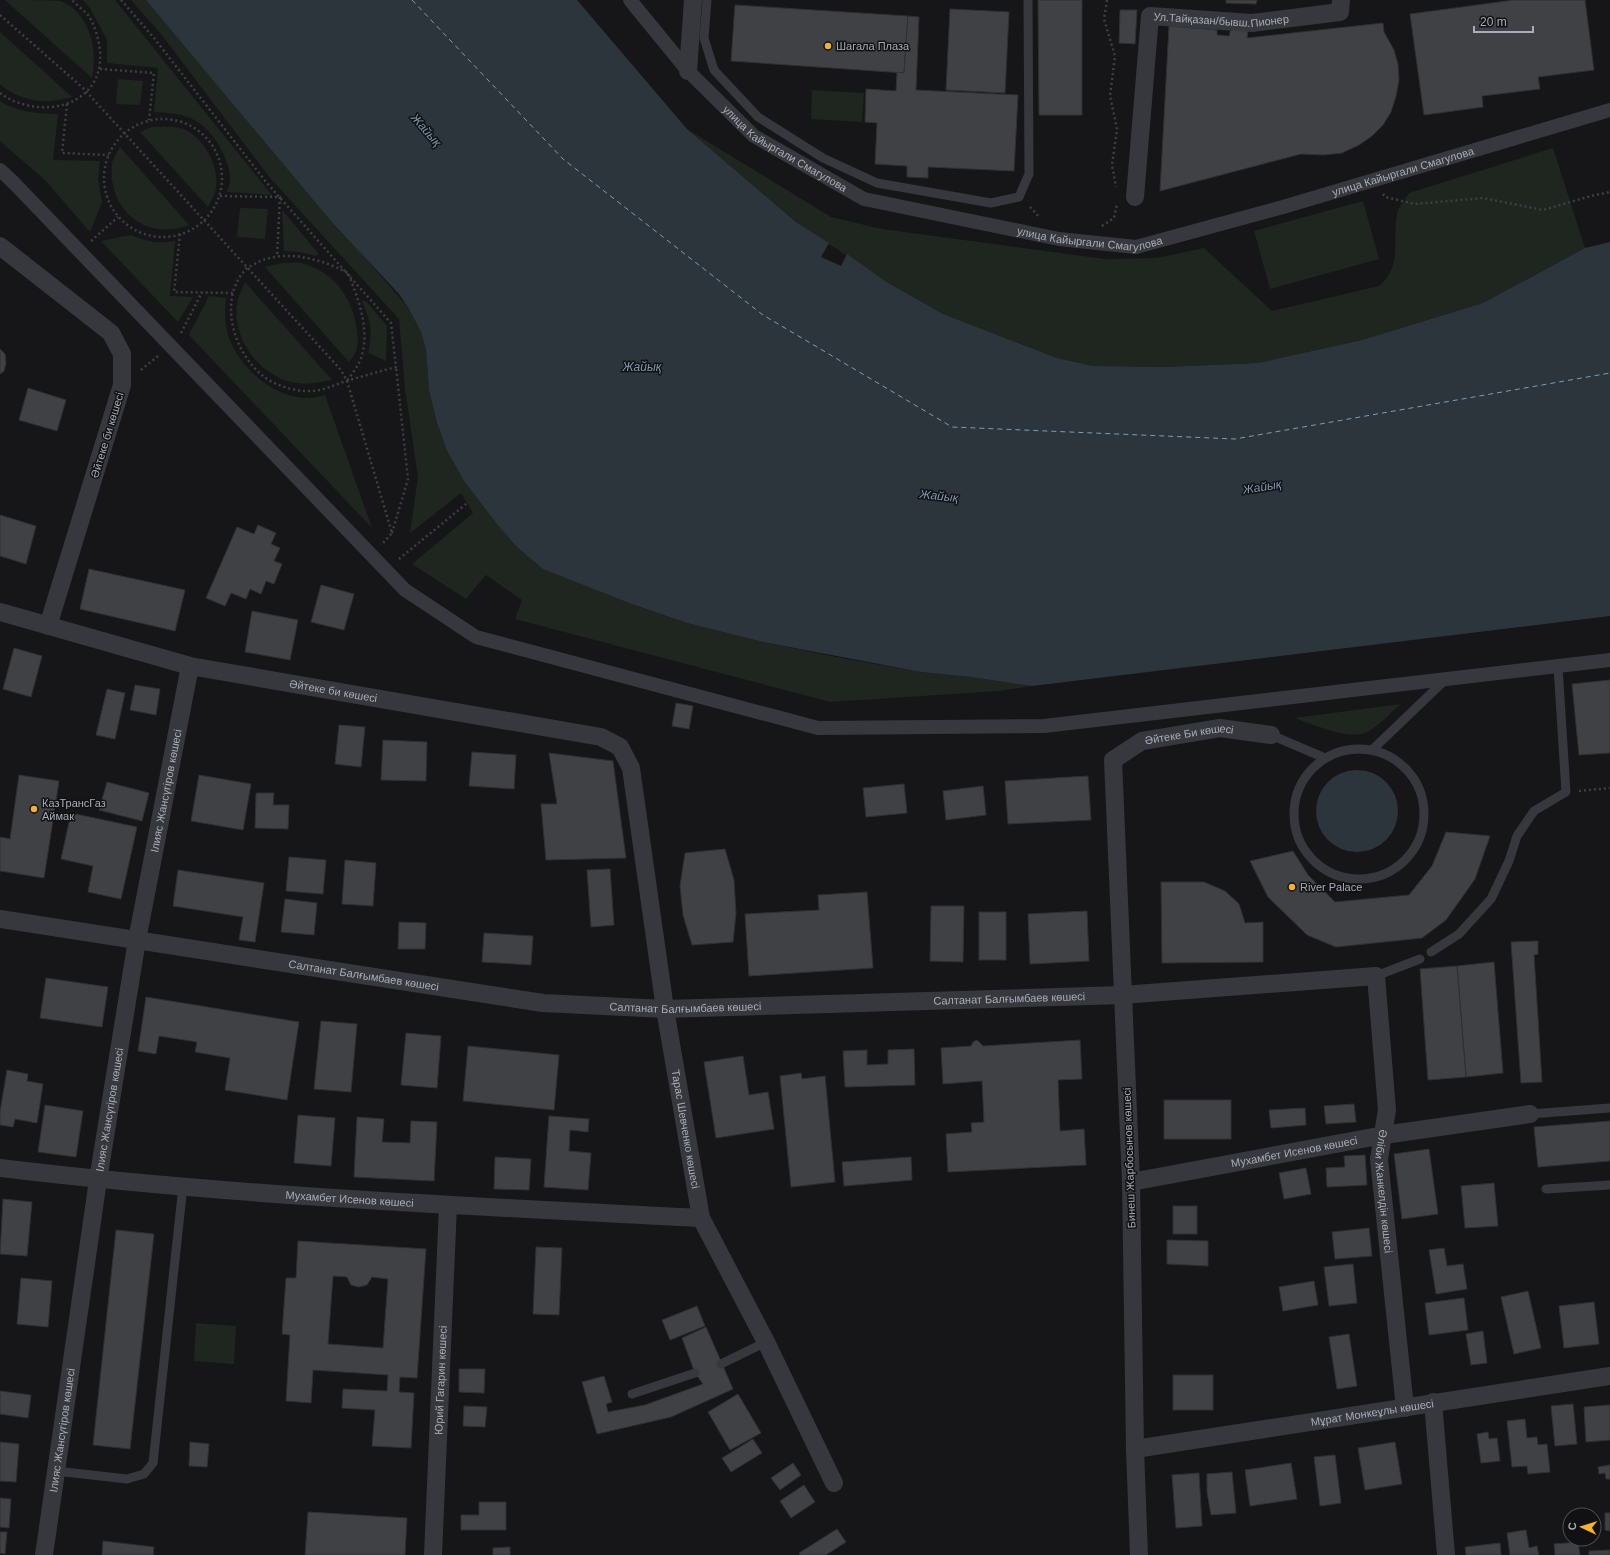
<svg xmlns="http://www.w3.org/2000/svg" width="1610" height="1555" viewBox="0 0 1610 1555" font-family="Arial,sans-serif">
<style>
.green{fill:#1e261f}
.water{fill:#2c353c}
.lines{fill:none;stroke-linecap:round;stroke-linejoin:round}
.ferry{stroke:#7f9bb3;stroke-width:1;stroke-dasharray:5 4;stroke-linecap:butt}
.building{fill:#404145;stroke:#303034;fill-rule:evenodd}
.path{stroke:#3d3f44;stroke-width:2.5;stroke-dasharray:2 3;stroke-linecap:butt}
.service{stroke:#37383d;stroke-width:9}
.pedestrian{stroke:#37383d;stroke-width:14}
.minor{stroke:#37383d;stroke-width:18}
.poi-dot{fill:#f2b134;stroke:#111113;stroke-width:1.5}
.labels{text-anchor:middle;stroke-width:3;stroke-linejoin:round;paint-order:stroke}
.street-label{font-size:11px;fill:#a8adb8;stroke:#111113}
.poi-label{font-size:11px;fill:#a8adb8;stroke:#111113;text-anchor:start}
.water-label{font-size:12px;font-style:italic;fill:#7f9bb3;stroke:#111113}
</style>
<rect width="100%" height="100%" fill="#161618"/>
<g class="green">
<path d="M5,0C17,0 49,0 60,1C90,11 98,51 92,78Z"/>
<path d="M83,0H115L272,195L227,192C228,189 230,184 230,180C231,161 213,130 196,121C183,113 168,113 154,112L158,68L107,63V40L90,8Z"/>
<path d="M131,0H146L409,309L421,332L426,350L429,390L437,423L447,451L464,481L496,523L632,604L687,623L763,642L841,658L921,672L971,677L1032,686L999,691L830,702L515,619L522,600L486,575L466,599L412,564L473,513L461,493L410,533L418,477L405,389L399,319L270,178L161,34Z"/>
<path d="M0,32L72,97C47,105 20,102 0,84Z"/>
<path d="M118,79L143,81L140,105L116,104Z"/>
<path d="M812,90L864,93L862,122L811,119Z"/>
<path d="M0,101C17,112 39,114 58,114L53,160L100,161L98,179L102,202L90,232L45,180L0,141Z"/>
<path d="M152,127C161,127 171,126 180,128C204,134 222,170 215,193C213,198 210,203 208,207L140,132Z"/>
<path d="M687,129L831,217L882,229L1105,259L1157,258L1204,248L1272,311L1379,286C1403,265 1392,242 1397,214C1398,207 1406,199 1409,193L1553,148L1585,248L1483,303L1362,340L1258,363L1166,367L1093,366L1057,358L943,314L885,281L796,222Z"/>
<path d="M120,147L189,225C146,242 107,209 112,164C113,158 117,152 120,147Z"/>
<path d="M1363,201L1379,259L1270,289L1254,231Z"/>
<path d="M240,208L268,209L265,239L237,237Z"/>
<path d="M282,210L318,253L317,256L299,252L284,251Z"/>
<path d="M131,235C148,242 157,244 175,241L170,296L193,297L178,322L101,241Z"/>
<path d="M282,263C288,263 295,262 301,263C332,271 350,294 356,324C357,331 359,341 357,348C356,353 352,358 349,362L265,267Z"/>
<path d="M245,282L332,380C320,382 308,385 296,383C259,377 229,336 238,299C240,293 243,287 245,282Z"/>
<path d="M209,296L226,298C224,312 225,330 231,343C246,376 288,408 325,395L372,528L189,335Z"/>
<path d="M361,300L367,302L387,326L386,361L368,353C373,332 371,320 361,300Z"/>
<path d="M1401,704C1390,713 1379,726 1367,732C1349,741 1313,724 1294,718Z"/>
<path d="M196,1323L236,1326L234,1364L194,1361Z"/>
</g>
<g class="water">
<path d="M146,0H577L687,129L796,222L829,243L821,257L841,266L847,254L885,281L943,314L1057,358L1093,366L1166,367L1258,363L1362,340L1483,303L1585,248L1610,242V616L1032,686L971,677L921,672L763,642L687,623L632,604L543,569L516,546L496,523L464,481L447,451L437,423L429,390L426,350L421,332L409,309L399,294L331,221Z"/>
<circle cx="1357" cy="811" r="41"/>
</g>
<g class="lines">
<path class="ferry" d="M412,0L563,159L763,315L952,427L1235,439L1610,373"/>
</g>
<g class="building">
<path d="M1038,0H1082V115H1039Z"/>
<path d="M1226,0H1257L1256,4L1226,3Z"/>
<path d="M1514,0H1585L1594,70L1538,77L1540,89L1482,96L1483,107L1424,115L1410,14Z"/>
<path d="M735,5L908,16L904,73L731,61Z"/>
<path d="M950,9L1009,12L1005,93L946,90Z"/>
<path d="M1120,10H1137L1135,44L1119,43Z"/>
<path d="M908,16L919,17L916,90L1018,95L1014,171L928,167V178L907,177V166L875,164L877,123L865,122L866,89L896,91L897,72L904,73Z"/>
<path d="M1383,23L1384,32L1394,50L1398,64L1399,80L1396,96L1391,112L1383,125L1372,136L1359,145L1342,153L1323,155L1301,154L1160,191L1169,26L1217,30V35L1229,36L1231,29L1248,30L1247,38Z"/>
<path d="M0,349L5,354L6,363L4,371L0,374Z"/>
<path d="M28,388L66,400L57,431L19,420Z"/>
<path d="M0,515L36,526L26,564L0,556Z"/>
<path d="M258,525L276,533L271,544L280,548L274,561L282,564L274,584L266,581L261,594L250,589L246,599L231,593L225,606L206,598L237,527L254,534Z"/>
<path d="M89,569L185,590L175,631L80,609Z"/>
<path d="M321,585L354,594L344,630L311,622Z"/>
<path d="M252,611L298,620L290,660L245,652Z"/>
<path d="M14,648L42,656L31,697L3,689Z"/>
<path d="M1610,680V753L1579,755L1572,684Z"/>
<path d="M135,685L160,689L156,715L130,710Z"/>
<path d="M107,689L125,693L115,739L96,735Z"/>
<path d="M676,703L693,706L689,729L672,726Z"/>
<path d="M339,725L365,727L361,767L335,764Z"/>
<path d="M383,740L427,742L426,781L381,780Z"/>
<path d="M472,752L516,755L514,789L469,786Z"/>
<path d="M549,753L613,761L626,858L546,860L541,804H557Z"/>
<path d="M19,775L59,781L44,878L0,871V837L10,839Z"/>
<path d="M199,775L251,784L243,830L191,821Z"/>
<path d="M1088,776L1091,820L1008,824L1005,781Z"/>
<path d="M107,782L149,793L142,821L99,810Z"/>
<path d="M904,784L907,813L866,817L863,788Z"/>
<path d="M983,786L986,815L946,820L943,791Z"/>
<path d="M256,793H274L273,805H289L288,829L255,828Z"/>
<path d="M71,813L137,827L121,899L88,892L93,866L61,859Z"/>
<path d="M1446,832L1490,836L1475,879L1446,920L1422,938L1336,947L1307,935L1268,897L1250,861L1293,851L1308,875L1335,902L1409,895L1432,866Z"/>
<path d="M725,849L734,880L736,913L733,942L692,945L683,915L680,886L685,853Z"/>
<path d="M289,857L326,860L323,894L286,891Z"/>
<path d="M345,860L376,863L373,906L342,904Z"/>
<path d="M610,869L614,925L591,927L587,870Z"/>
<path d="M178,870L264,883L255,942L239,940L243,917L173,906Z"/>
<path d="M1161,882H1204L1225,891L1239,904L1245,923L1263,922V962L1162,963Z"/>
<path d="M867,892L873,968L749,976L745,914L819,910L818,895Z"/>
<path d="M285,899L317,903L314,935L281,932Z"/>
<path d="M931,906H964L963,962L930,961Z"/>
<path d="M1087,911L1089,961L1030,964L1028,914Z"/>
<rect x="979" y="912" width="27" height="48"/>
<path d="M399,922L426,923L425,949H398Z"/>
<path d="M484,933L533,936L531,965L482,962Z"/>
<path d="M1538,941V954L1534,955L1542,1082L1521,1083L1511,942Z"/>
<path d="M1494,962L1503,1073L1466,1077L1457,966Z"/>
<path d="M1457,966L1466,1077L1428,1080L1420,969Z"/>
<path d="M46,978L108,987L102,1027L40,1018Z"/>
<path d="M146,997L299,1022L287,1100L225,1090L230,1058L195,1052L197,1042L159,1036L156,1054L138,1051Z"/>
<path d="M321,1021L357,1024L351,1092L314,1089Z"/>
<path d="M406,1033L441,1036L437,1088L401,1085Z"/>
<path d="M977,1040L983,1046L1080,1040L1082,1079L1058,1080L1060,1131L1084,1129L1086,1165L948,1172L946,1134L972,1132L971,1123L984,1122L982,1081L943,1084L941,1048L971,1046L973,1042Z"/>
<path d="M468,1046L559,1055L554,1110L463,1101Z"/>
<path d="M914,1049L915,1085L845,1087L843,1051L867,1050V1065L888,1064V1050Z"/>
<path d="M743,1056L749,1095L768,1092L774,1129L716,1138L704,1062Z"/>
<path d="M7,1070L28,1074L27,1081L43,1084L37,1123L15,1119L13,1127L0,1125V1112Z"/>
<path d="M801,1073L802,1079L825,1076L835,1182L791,1187L780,1076Z"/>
<rect x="1164" y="1100" width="67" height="39"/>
<path d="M1354,1104L1356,1122L1326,1124L1324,1106Z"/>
<path d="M45,1105L83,1111L76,1157L38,1152Z"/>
<path d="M1305,1108L1306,1125L1271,1128L1269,1110Z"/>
<path d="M298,1115L335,1118L331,1166L294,1163Z"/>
<path d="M549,1116L589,1119L588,1132L570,1130L569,1151L591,1153L588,1190L544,1187Z"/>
<path d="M357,1117L384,1119L382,1142L410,1143L411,1121L437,1122L434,1181L354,1177Z"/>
<path d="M1610,1121V1161L1538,1167L1534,1127Z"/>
<path d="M1429,1149L1438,1214L1402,1219L1394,1154Z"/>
<path d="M1365,1155L1367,1185L1327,1187L1326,1168L1345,1167L1344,1156Z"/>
<path d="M495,1157L531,1159L529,1190L494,1189Z"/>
<path d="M911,1157L912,1180L844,1186L842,1162Z"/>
<path d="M1306,1168L1311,1194L1284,1199L1279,1173Z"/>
<path d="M1494,1183L1498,1226L1465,1228L1461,1186Z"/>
<path d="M3,1199L32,1202L27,1256L0,1254Z"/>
<rect x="1173" y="1206" width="24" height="28"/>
<path d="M1369,1228L1372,1256L1335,1259L1332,1232Z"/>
<path d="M116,1230L154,1234L130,1449L93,1445Z"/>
<path d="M1167,1240L1208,1241V1266L1167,1264Z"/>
<path d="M298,1241L426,1249L417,1378L400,1377L399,1392L414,1393L411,1448L372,1446L375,1410L342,1408L343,1389L387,1391L388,1375L313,1370L311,1403L286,1401L290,1335L282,1334L286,1278H296ZM333,1276L347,1277L351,1285L359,1287L367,1285L372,1277L388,1279L383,1348L328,1344Z"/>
<path d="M536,1247L562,1248L559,1315L533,1314Z"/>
<path d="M1444,1248L1447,1266L1463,1264L1467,1289L1436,1294L1429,1250Z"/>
<path d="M1353,1264L1357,1303L1329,1306L1324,1267Z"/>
<path d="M21,1278L52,1281L48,1327L17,1324Z"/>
<path d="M1314,1281L1318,1305L1283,1311L1279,1287Z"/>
<path d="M1528,1291L1541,1348L1514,1354L1501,1297Z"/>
<path d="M1464,1298L1468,1330L1429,1335L1425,1303Z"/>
<path d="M1594,1302L1599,1344L1564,1348L1559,1306Z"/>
<path d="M697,1306L705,1326L670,1340L662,1320Z"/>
<path d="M706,1327L733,1389L671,1417L597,1434L582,1382L604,1376L612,1402L606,1404L608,1412L645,1405L703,1384L695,1373L682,1338Z"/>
<path d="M1483,1331L1487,1363L1471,1365L1466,1334Z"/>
<path d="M1349,1334L1357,1386L1337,1389L1329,1337Z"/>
<path d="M459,1369H485L484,1393L459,1392Z"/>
<rect x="1173" y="1375" width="40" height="35"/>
<path d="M0,1391L31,1395L28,1418L0,1414Z"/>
<path d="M738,1394L761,1433L730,1450L708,1412Z"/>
<path d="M1573,1404L1577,1444L1555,1446L1551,1406Z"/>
<path d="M1610,1405V1440L1586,1442L1584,1407Z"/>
<path d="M464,1406L487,1407L485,1427L463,1426Z"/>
<path d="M1525,1419L1527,1438L1537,1437L1538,1445L1547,1444L1550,1472L1528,1474L1527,1466L1512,1467L1507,1421Z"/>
<path d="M1488,1432L1489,1439L1497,1438L1500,1461L1481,1463L1477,1434Z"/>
<path d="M753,1439L762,1453L731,1472L722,1458Z"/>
<path d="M0,1442L19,1444L16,1482L0,1481Z"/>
<path d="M190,1442L209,1444L207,1467L189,1466Z"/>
<path d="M1395,1442L1402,1484L1365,1490L1358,1448Z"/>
<path d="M1335,1455L1341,1503L1320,1506L1314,1457Z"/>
<path d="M793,1463L801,1475L780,1490L771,1478Z"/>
<path d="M1291,1463L1297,1499L1250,1506L1245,1470Z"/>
<path d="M1610,1465V1479H1606L1605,1473L1599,1474L1598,1467Z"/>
<path d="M1232,1472L1236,1513L1211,1515L1207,1492V1474Z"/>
<path d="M1199,1473L1202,1526L1176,1528L1172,1475Z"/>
<path d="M804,1485L815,1502L791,1518L780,1501Z"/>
<path d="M0,1498L11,1499L9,1528L0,1527Z"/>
<path d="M479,1502H506V1530H461V1515H479Z"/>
<path d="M308,1512L407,1518L405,1555H305Z"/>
<path d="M1605,1513H1610V1531L1605,1530Z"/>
<path d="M837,1529L846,1542L826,1555H800L799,1553Z"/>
<path d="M1526,1530L1529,1548L1537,1546L1539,1555H1510L1507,1533Z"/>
<path d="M0,1532H7L5,1554L0,1553Z"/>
<path d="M103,1541L154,1547L153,1555H102Z"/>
<path d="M1578,1542L1580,1555H1555L1554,1544Z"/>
<path d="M1500,1543L1501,1555H1466L1465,1547Z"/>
<path d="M510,1547V1555H493V1548Z"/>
<path d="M1610,1550V1555H1589V1551Z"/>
</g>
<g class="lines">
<g class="path">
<path d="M121,0L154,38L266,182L391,323L396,367C380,371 365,376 349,380C334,385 322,392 305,391C291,390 274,385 263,376C233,352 217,298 247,268C250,266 255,264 258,262C287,249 321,259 348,273C359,300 372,335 359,363C356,369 351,375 347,381"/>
<path d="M1107,0L1104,19L1115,56L1110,96L1117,129L1112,165L1116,187"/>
<path d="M0,15L83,88L341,370L347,381L392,533L383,543"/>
<path d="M100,69L154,73L149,120"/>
<path d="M0,93C38,121 104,108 100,52C99,40 95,25 88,15C83,10 77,5 72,0"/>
<path d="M67,104L62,153L109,155"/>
<circle cx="163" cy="178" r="59"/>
<path d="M1383,194L1385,197L1415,204L1483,198L1543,210L1591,196L1610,192"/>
<path d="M220,196L280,197L277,256"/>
<path d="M1030,207L1040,218"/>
<path d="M1102,226L1114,218L1117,204"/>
<path d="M180,234L174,292L234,293"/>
<path d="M91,241L118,217"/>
<path d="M181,333L202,292"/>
<path d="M141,370L158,356"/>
<path d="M392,533L408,479L396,367"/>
<path d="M399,559L466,504"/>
<path d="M1579,791L1610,788"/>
</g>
<g class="service">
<path d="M707,0L704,38L714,70L758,117L823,158L877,183L991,203L1019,197L1029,174L1028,0"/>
<path d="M1271,735L1325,758"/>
<circle cx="1359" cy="814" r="65"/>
<path d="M1372,750L1444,681"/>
<path d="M1431,952L1459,934L1491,899L1509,861L1517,836L1534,811L1566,792L1558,667"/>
<path d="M1376,976L1420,959"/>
<path d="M1530,1114L1610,1108"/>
<path d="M1546,1189L1610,1185"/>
<path d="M721,1364L766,1342"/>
<path d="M632,1394L695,1373"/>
<path d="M56,1471L127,1479L144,1474L153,1463L183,1186"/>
</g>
<g class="pedestrian">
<path id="s1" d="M630,0L688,71L754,136L864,199L1059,239L1136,247L1283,207L1610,110"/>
<path d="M0,170L14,183L405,590L476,637L818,728L1044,726L1610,660"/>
</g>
<g class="minor">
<path d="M688,71L693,0"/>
<path id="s2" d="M1135,197L1150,16L1252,23L1340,12L1341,0"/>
<path d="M0,246L111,333L122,354V385L48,626"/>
<path id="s3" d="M0,612L190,666L601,737L620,747L631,768L665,1009L701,1218L766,1342L834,1483"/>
<path id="s4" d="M0,919L543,1003L665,1009L1122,995L1376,976L1387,1110L1379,1159L1405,1408"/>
<path id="s5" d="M0,1168C231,1196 468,1206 701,1218"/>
<path id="s6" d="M1131,1182L1384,1135L1530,1114"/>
<path d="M1433,1402L1446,1555"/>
<path id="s7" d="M1135,1449L1610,1376"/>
<path id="s8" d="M44,1555L98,1180L137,940L190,666"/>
<path id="s9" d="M433,1555L448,1205"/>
<path id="s10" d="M1139,1555L1135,1449L1131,1182L1113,760L1142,741L1220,728L1271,735"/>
</g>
</g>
<g class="poi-dot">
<circle cx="828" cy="46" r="4"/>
<circle cx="34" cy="809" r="4"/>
<circle cx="1292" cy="887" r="4"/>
</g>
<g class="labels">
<g class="street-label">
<text dy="4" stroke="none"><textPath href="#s2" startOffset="253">Ул.Тайқазан/бывш.Пионер</textPath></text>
<text dy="4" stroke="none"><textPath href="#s1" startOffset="217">улица Кайыргали Смагулова</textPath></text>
<text dy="4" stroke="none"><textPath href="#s1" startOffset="865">улица Кайыргали Смагулова</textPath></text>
<text dy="4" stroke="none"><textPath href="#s1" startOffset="541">улица Кайыргали Смагулова</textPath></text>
<text transform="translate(107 435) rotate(-73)" y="4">Әйтеке би көшесі</text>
<text dy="4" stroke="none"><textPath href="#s3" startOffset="343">Әйтеке би көшесі</textPath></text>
<text dy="4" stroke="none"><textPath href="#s10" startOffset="878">Әйтеке Би көшесі</textPath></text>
<text dy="4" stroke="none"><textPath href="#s8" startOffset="774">Ілияс Жансүгіров көшесі</textPath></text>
<text dy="4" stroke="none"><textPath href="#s4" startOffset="368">Салтанат Балғымбаев көшесі</textPath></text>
<text dy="4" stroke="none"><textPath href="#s4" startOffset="1016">Салтанат Балғымбаев көшесі</textPath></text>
<text dy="4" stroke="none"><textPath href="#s4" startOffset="692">Салтанат Балғымбаев көшесі</textPath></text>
<text dy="4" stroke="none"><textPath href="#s8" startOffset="450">Ілияс Жансүгіров көшесі</textPath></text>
<text dy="4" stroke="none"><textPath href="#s3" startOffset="1025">Тарас Шевченко көшесі</textPath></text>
<text dy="4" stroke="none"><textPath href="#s6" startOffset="166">Мухамбет Исенов көшесі</textPath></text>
<text transform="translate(1129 1158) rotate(-92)" y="4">Бинеш Жарбосынов көшесі</text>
<text dy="4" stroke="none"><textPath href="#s4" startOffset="1600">Әліби Жанкелдін көшесі</textPath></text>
<text dy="4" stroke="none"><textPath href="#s5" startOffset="351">Мухамбет Исенов көшесі</textPath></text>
<text dy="4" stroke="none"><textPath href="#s9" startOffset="175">Юрий Гагарин көшесі</textPath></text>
<text dy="4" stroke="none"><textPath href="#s7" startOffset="240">Мұрат Монкеұлы көшесі</textPath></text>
<text dy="4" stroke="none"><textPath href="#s8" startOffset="126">Ілияс Жансүгіров көшесі</textPath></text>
</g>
<g class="poi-label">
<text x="836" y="50">Шагала Плаза</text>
<text x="42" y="807">КазТрансГаз<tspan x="42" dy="13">Аймак</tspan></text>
<text x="1300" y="891">River Palace</text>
</g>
<g class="water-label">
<text transform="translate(426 130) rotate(49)" y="4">Жайық</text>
<text x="642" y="371">Жайық</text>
<text transform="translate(1262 487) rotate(-9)" y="4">Жайық</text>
<text transform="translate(939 496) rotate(6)" y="4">Жайық</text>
</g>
</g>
<g transform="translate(1582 1527) rotate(274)"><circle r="19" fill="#111113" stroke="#4d4f55"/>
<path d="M0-3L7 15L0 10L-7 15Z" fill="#f2b134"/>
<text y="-6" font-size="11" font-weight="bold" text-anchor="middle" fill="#a8adb8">С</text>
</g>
<path d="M1474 26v6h59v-6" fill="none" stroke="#a8adb8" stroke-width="2"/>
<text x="1480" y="26" font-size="12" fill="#a8adb8" stroke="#111113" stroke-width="3" paint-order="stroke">20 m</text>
</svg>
